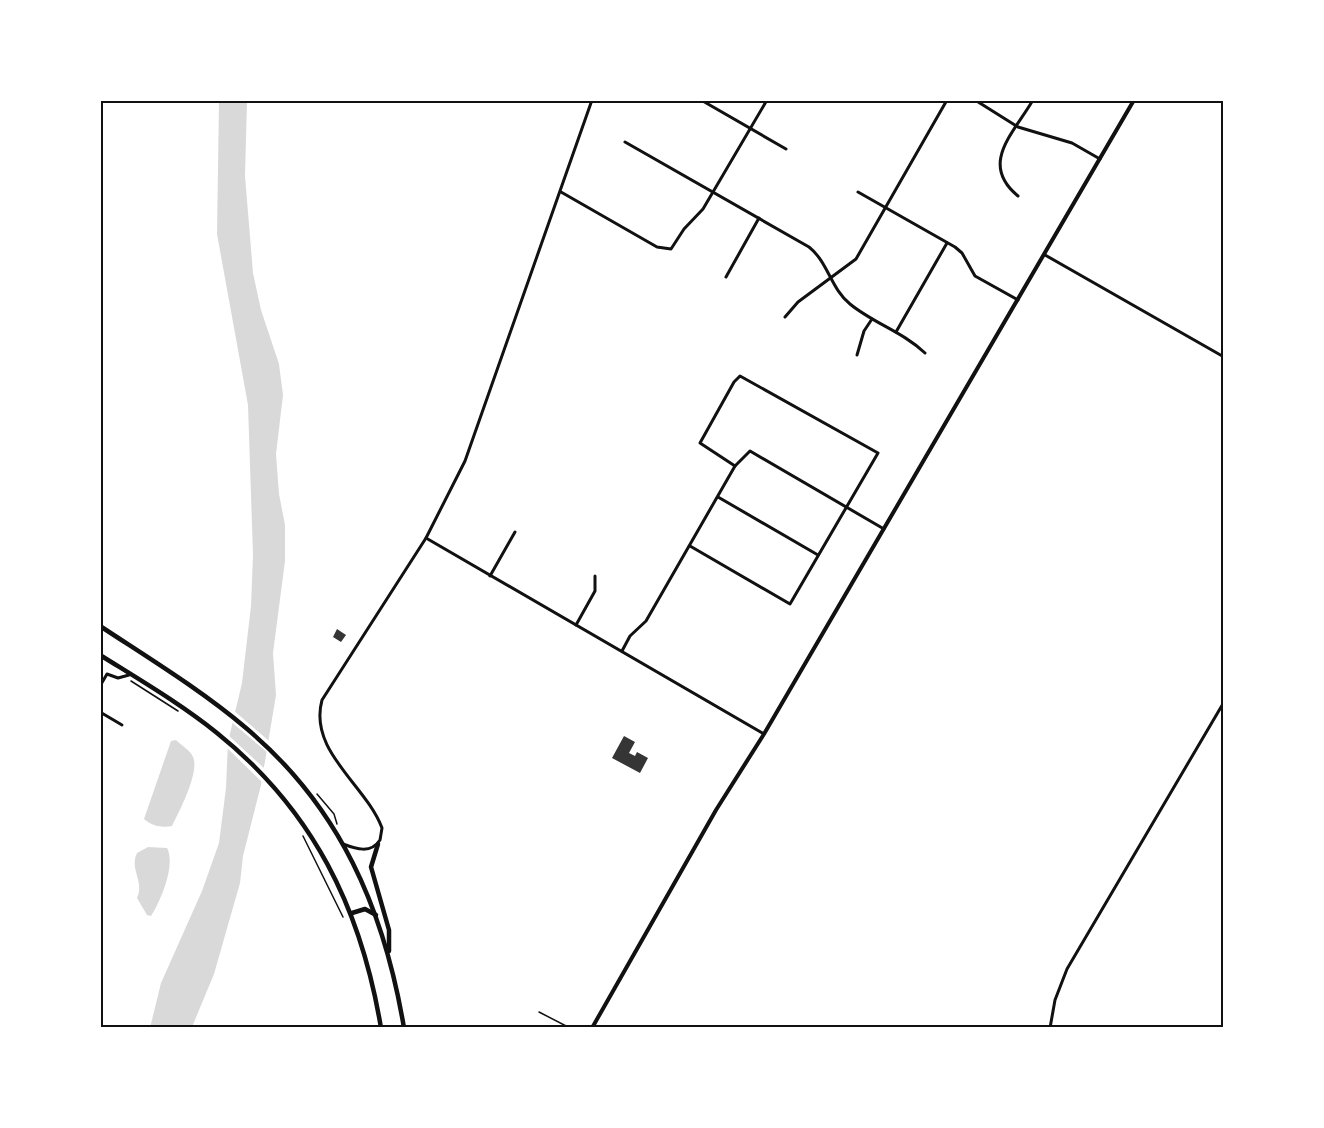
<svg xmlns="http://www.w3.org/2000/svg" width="1324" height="1128" viewBox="0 0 1324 1128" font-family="Signika,sans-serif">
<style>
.water{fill:#d9d9d9}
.pier{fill:#fff}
.building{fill:#353535}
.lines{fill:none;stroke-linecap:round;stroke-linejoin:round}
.path{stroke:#111;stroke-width:1.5}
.service{stroke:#111;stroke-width:1.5}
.minor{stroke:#111;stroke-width:3}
.tertiary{stroke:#111;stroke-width:3}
.secondary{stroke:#111;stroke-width:4}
.trunk{stroke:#111;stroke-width:4.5}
.neatline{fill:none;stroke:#111;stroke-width:2}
</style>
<rect width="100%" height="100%" fill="#fff"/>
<g class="water">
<path d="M219,101H247L245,176L253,273L261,310L279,364L283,395L276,454L279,494L285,525V561L273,653L276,695L261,785L243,856L240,883L214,974L192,1027L150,1028L161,983L202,891L219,843L226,788L228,742L242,683L251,606L253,555L248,405L217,234Z"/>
<path d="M176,740C181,745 191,751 193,757C200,772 179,812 172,826C161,828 152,826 144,819L171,741Z"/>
<path d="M148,847L167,848C176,864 161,901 151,916L147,915L137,898C145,882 129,869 137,853Z"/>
</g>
<g class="pier">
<path d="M232,709L269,741L268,753L229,720Z"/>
<path d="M227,734L265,769L264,784L225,746Z"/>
</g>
<g class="building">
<path d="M337,629L346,635L341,642L333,637Z"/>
<path d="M624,736L635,742L629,753L635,756L637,752L648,758L640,773L612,758Z"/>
</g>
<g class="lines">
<g class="path">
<path d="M131,681L178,711"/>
<path d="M317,794L334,814L337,824"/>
<path d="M303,836L343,917"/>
</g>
<path class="service" d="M539,1012L570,1028"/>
<g class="minor">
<path d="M701,100L786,149"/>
<path d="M975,100L1018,127L1072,143L1100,159"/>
<path d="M625,142L809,247C828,262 831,289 850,304C873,323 903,332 925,353"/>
<path d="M100,172V183"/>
<path d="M561,192L657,247L671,249L684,229L703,209L767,100"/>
<path d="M858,192L955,247L962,253L975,276L1018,300"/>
<path d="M1018,196C979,164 1013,134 1033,100"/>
<path d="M726,277L759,218"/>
<path d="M785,317L798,302L856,259L947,100"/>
<path d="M896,332L947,243"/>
<path d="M857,355L864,331L872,319"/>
<path d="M718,497L818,555"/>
<path d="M690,546L790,604L878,453L740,376L734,382L700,443L735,466"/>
<path d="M490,576L515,532"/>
<path d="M576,625L595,591V576"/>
<path d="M622,651L630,636L646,621L735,466L750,451L884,529"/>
<path d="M100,686L107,674L118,678L129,675"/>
<path d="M100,712L122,725"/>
</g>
<g class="tertiary">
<path d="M1045,255L1224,357"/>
<path d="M426,538L764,734"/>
<path d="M343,844C356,849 371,854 380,840L382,828C366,785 308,751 322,700L426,538L465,461L592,100"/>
<path d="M1050,1028L1055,1000L1067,969L1224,702"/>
</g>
<path class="secondary" d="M592,1028L716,810L764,734L1134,100"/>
<g class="trunk">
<path d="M100,626C150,659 201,690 246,728C340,807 384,909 404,1028"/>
<path d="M100,655C140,680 181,704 217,733C313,810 361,908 381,1028"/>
<path d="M378,844L371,867L389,930V951"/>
<path d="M352,913L365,909L376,915"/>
</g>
</g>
<rect width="1324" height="1128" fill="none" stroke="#ffffff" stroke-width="204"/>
<rect x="102" y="102" width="1120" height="924" class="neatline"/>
</svg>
